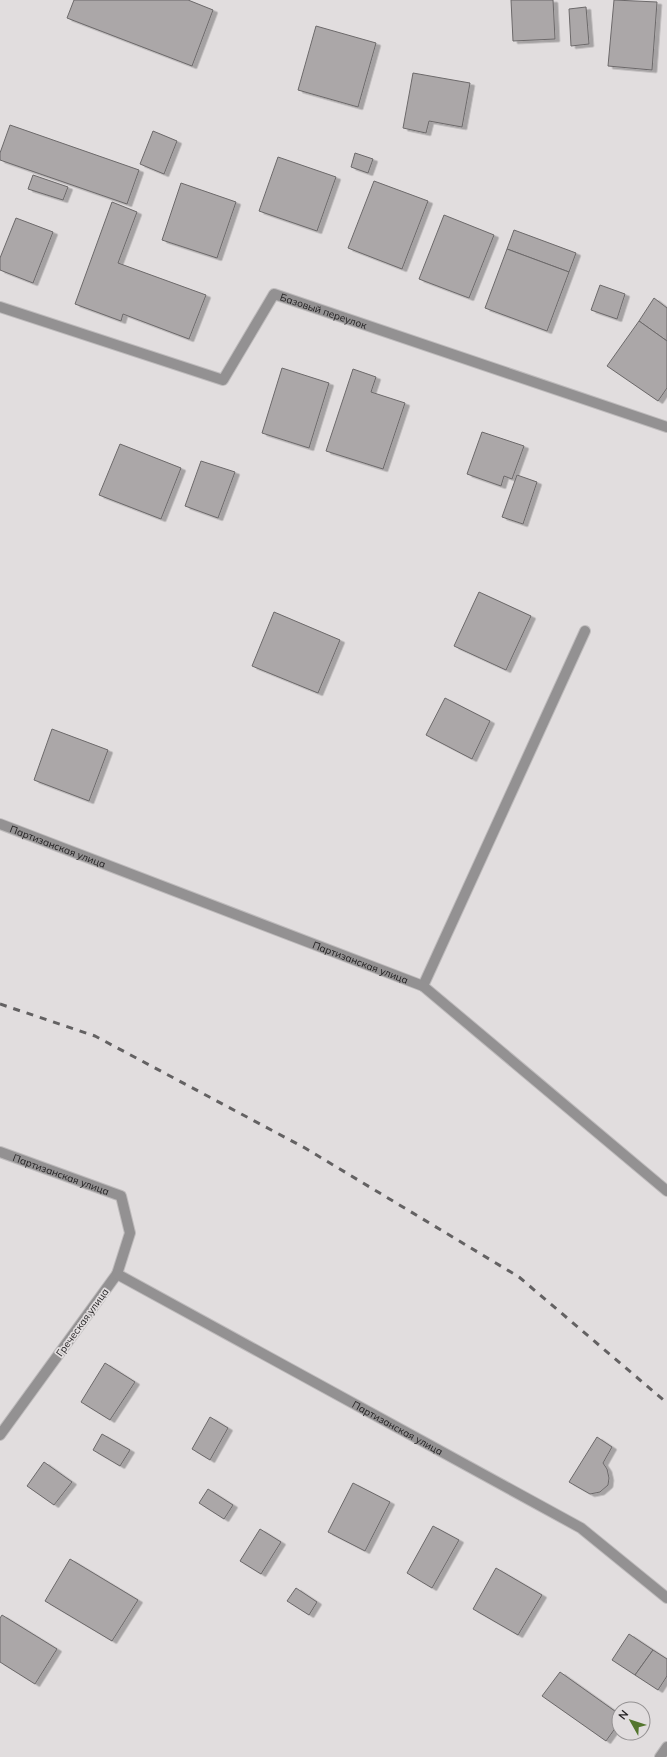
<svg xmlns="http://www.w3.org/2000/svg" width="667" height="1757" viewBox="0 0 667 1757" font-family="Mulish,sans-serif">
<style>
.building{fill:#aba7a8;stroke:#6c696a;filter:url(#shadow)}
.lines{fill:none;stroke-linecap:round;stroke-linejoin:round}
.service-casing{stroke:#bebbbc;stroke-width:12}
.minor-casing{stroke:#bebbbc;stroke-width:12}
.service{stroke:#939192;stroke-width:10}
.minor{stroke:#939192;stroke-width:10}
.rail{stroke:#636162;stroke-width:3;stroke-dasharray:7 7;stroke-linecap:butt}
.labels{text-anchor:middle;stroke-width:3.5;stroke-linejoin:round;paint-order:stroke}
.street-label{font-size:10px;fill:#201e1f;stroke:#e1ddde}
</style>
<defs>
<filter id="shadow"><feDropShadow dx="4.5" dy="2.5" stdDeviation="0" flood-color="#0004"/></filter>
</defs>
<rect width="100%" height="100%" fill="#e1ddde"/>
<g class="building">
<path d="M74,0H188L213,10L192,66L67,18Z"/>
<path d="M511,0H553L555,39L513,41Z"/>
<path d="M614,0L657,2L652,70L608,66Z"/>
<path d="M586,7L589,44L571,46L569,9Z"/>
<path d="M316,26L376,43L358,107L298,90Z"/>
<path d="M413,73L470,83L462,127L429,121L426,133L403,128Z"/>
<path d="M10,125L139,170L127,204L0,160V153Z"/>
<path d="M153,131L177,141L164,174L140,164Z"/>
<path d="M355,153L373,159L368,173L351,167Z"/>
<path d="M278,157L336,177L317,231L259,211Z"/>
<path d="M33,175L68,187L63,200L28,189Z"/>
<path d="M374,181L428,201L402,269L348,248Z"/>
<path d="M181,183L236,202L217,258L162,240Z"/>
<path d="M112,202L137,212L118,263L206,295L189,339L123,314L121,321L75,304Z"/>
<path d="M444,215L494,235L469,298L419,279Z"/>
<path d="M16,218L53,232L33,283L0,270V258Z"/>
<path d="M514,230L576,253L569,272L507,249Z"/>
<path d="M507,249L569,272L547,331L485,308Z"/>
<path d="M600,285L625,294L617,319L591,310Z"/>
<path d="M654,298L667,308V341L639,321Z"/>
<path d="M639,321L667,341V388L658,401L607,366Z"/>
<path d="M282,368L329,383L309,448L262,433Z"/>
<path d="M353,369L376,377L371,392L405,403L383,469L326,451Z"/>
<path d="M482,432L524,446L512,479L504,476L501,486L467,474Z"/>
<path d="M120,444L181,468L161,519L99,495Z"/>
<path d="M201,461L235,472L218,518L185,506Z"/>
<path d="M517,475L537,482L523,524L502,517Z"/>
<path d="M479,592L531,616L506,670L454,646Z"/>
<path d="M274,612L340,640L318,693L252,666Z"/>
<path d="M445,698L490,721L472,759L426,735Z"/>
<path d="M52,729L108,750L89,801L34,780Z"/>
<path d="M105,1363L135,1382L110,1420L81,1402Z"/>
<path d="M210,1417L228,1428L210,1460L192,1449Z"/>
<path d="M102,1434L130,1450L120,1466L93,1450Z"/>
<path d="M597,1437L612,1447L603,1463L607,1469L609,1478L608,1485L600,1492L590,1494L569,1482Z"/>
<path d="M44,1462L72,1482L54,1505L27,1486Z"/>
<path d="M353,1483L390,1502L365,1551L328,1532Z"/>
<path d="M208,1489L233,1505L224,1519L199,1503Z"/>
<path d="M433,1526L459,1540L432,1588L407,1573Z"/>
<path d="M260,1529L281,1542L261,1574L240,1561Z"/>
<path d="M70,1559L138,1600L112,1641L45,1601Z"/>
<path d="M496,1568L542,1595L518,1635L473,1609Z"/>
<path d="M296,1588L317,1602L309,1615L287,1601Z"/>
<path d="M2,1615L57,1649L35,1684L0,1662V1618Z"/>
<path d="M629,1634L653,1650L635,1675L612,1660Z"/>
<path d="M653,1650L667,1659V1676L658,1690L635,1675Z"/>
<path d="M560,1672L619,1714V1723L606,1741L542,1696Z"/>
</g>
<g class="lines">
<g class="service-casing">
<path id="service" d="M423,986L585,631"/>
</g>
<g class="minor-casing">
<g id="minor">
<path id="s1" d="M0,307L223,380L274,294L667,427"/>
<path id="s2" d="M0,824L423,986L667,1191"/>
<path id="s3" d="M0,1152L121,1196L130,1233L117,1274L0,1435"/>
<path id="s4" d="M117,1274L581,1528L667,1598"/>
<path d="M660,1757L667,1747"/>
</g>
</g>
<use href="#service" class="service"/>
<use href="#minor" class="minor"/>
<path class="rail" d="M0,1004L95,1036L305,1148L519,1277L667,1403"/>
</g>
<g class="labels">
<g class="street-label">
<text dy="4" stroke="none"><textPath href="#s1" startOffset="387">Базовый переулок</textPath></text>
<text dy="4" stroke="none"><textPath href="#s2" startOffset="62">Партизанская улица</textPath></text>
<text dy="4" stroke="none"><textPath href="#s2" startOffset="386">Партизанская улица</textPath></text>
<text dy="4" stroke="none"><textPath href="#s3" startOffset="65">Партизанская улица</textPath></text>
<text transform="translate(82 1322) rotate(-54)" y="4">Греческая улица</text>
<text dy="4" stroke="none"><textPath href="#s4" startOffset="320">Партизанская улица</textPath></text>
</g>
</g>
<g transform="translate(631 1721) rotate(309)"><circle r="19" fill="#e1ddde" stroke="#949192"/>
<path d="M0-3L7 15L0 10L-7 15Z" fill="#53752d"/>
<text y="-6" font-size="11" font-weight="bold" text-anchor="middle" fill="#201e1f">N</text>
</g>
</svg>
